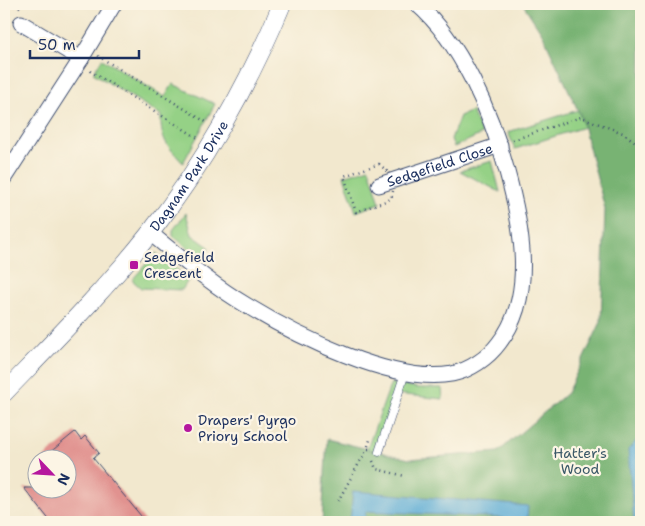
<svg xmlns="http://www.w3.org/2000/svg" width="645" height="526" viewBox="0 0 645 526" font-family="'Shantell Sans',sans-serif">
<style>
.green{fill:#95d186;stroke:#588072}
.forest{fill:#78b373;stroke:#4a7168}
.water{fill:#5aabd5;stroke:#3a6d9a}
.building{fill:#e1928f}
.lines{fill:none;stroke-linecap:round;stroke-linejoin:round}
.service-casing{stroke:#3b4b6f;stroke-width:9}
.minor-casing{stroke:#3b4b6f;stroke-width:17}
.tertiary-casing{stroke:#3b4b6f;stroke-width:19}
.path{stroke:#3b4b6f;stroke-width:2.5;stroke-dasharray:1 4;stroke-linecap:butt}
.service{stroke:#fff;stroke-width:8}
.minor{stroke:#fff;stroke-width:15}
.tertiary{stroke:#fff;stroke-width:18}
.poi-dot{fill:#b5179e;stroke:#fcf5e5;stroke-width:2}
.labels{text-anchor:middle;stroke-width:4.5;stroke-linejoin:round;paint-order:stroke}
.street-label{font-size:14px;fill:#1b2f5e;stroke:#fcf5e5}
.poi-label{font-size:14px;fill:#1b2f5e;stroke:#fcf5e5;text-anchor:start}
.park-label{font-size:14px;fill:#3a5868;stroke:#fcf5e5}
</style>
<rect width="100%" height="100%" fill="#fcf5e5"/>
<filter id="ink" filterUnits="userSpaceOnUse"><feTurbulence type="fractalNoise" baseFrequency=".02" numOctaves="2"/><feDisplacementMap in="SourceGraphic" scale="10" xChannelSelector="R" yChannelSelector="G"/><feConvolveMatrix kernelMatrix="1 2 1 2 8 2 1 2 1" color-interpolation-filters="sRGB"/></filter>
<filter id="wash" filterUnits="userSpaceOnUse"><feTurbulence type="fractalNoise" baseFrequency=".0096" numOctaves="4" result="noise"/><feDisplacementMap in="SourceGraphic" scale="20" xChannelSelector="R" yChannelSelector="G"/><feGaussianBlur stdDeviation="1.12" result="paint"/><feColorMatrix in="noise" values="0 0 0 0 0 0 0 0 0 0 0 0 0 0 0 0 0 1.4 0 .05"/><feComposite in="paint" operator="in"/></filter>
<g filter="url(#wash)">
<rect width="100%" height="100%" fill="#f2e8ce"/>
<g class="green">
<path d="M102,59L165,97L173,84L215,104L183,163C167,145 160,140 161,115L93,73Z"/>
<path d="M578,110L584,127L515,149L508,132Z"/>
<path d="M472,111L482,134L454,147L451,139L460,116Z"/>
<path d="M492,161L500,192L460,171Z"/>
<path d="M369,168L380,203L356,212L344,176Z"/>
<path d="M186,213L192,235L209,247L202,259L173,236V230Z"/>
<path d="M156,253L189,279L182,290L141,288L132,280Z"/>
<path d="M391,383L419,388H442L443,399L396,394L379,452L367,449Z"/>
</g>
<path class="forest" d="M523,4H641V522H322L327,439L409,459L498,452L567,393L601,322L605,209L581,117L543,35Z"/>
<g class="water">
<path d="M641,436V522H634L628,450Z"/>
<path d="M353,491L528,506L527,522H504V518L366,511L365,522H350Z"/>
</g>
<g id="blocks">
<path class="building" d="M75,432L81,440L85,436L99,453L93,458L146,522H51L24,488H68V458H43Z"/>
</g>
</g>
<g filter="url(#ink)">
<use href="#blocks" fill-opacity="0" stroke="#3b4b6f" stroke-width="1"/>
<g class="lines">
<g class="service-casing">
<path id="service" d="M379,452L405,373"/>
</g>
<g class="minor-casing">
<g id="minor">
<path d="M21,23L81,59"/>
<path d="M4,178L81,59L114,4"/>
<path id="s1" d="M379,185L500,145"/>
<path d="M150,233C181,258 212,285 246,305C295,335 394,385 452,374C470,370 488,358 499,343C537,295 521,222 506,168C491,113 461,42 417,4"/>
</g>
</g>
<g class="tertiary-casing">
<g id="tertiary">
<path id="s2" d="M4,393C54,341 105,290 150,233C202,167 250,82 282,4"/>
</g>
</g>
<g class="path">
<path d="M15,4L21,8"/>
<path d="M4,14L10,4"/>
<path d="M98,56L206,122"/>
<path d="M90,71L198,138"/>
<path d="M513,140L581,117L623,133L641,146"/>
<path d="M379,164L396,179L391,199L356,212L344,176Z"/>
<path d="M369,449H367L371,437"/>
<path d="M373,461L376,469L405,476"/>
<path d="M338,501L367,449"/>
</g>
<use href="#service" class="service"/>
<use href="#minor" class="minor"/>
<use href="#tertiary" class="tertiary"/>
</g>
</g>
<g class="poi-dot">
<rect x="129" y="260" width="10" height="10" rx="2.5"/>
<circle cx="188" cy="428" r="5"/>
</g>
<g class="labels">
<g class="street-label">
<text dy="5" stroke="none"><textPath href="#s1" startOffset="64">Sedgefield Close</textPath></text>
<text dy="5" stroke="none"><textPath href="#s2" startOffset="286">Dagnam Park Drive</textPath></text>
</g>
<g class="poi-label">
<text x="144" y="262">Sedgefield<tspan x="144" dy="16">Crescent</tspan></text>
<text x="198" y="425">Drapers' Pyrgo<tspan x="198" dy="16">Priory School</tspan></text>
</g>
<g class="park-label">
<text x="580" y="458">Hatter's<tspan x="580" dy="16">Wood</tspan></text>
</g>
</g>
<rect width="645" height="526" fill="none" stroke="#fcf5e5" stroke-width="20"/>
<g transform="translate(52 474) rotate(115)"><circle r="24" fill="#fcf5e5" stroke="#a2a6af"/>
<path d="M0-4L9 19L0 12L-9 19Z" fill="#b5179e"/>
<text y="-8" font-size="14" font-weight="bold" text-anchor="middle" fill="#1b2f5e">N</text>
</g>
<path d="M30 50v8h109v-8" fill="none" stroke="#1b2f5e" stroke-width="2.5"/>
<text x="38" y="50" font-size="15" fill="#1b2f5e" stroke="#fcf5e5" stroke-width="4" paint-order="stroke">50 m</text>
</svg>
